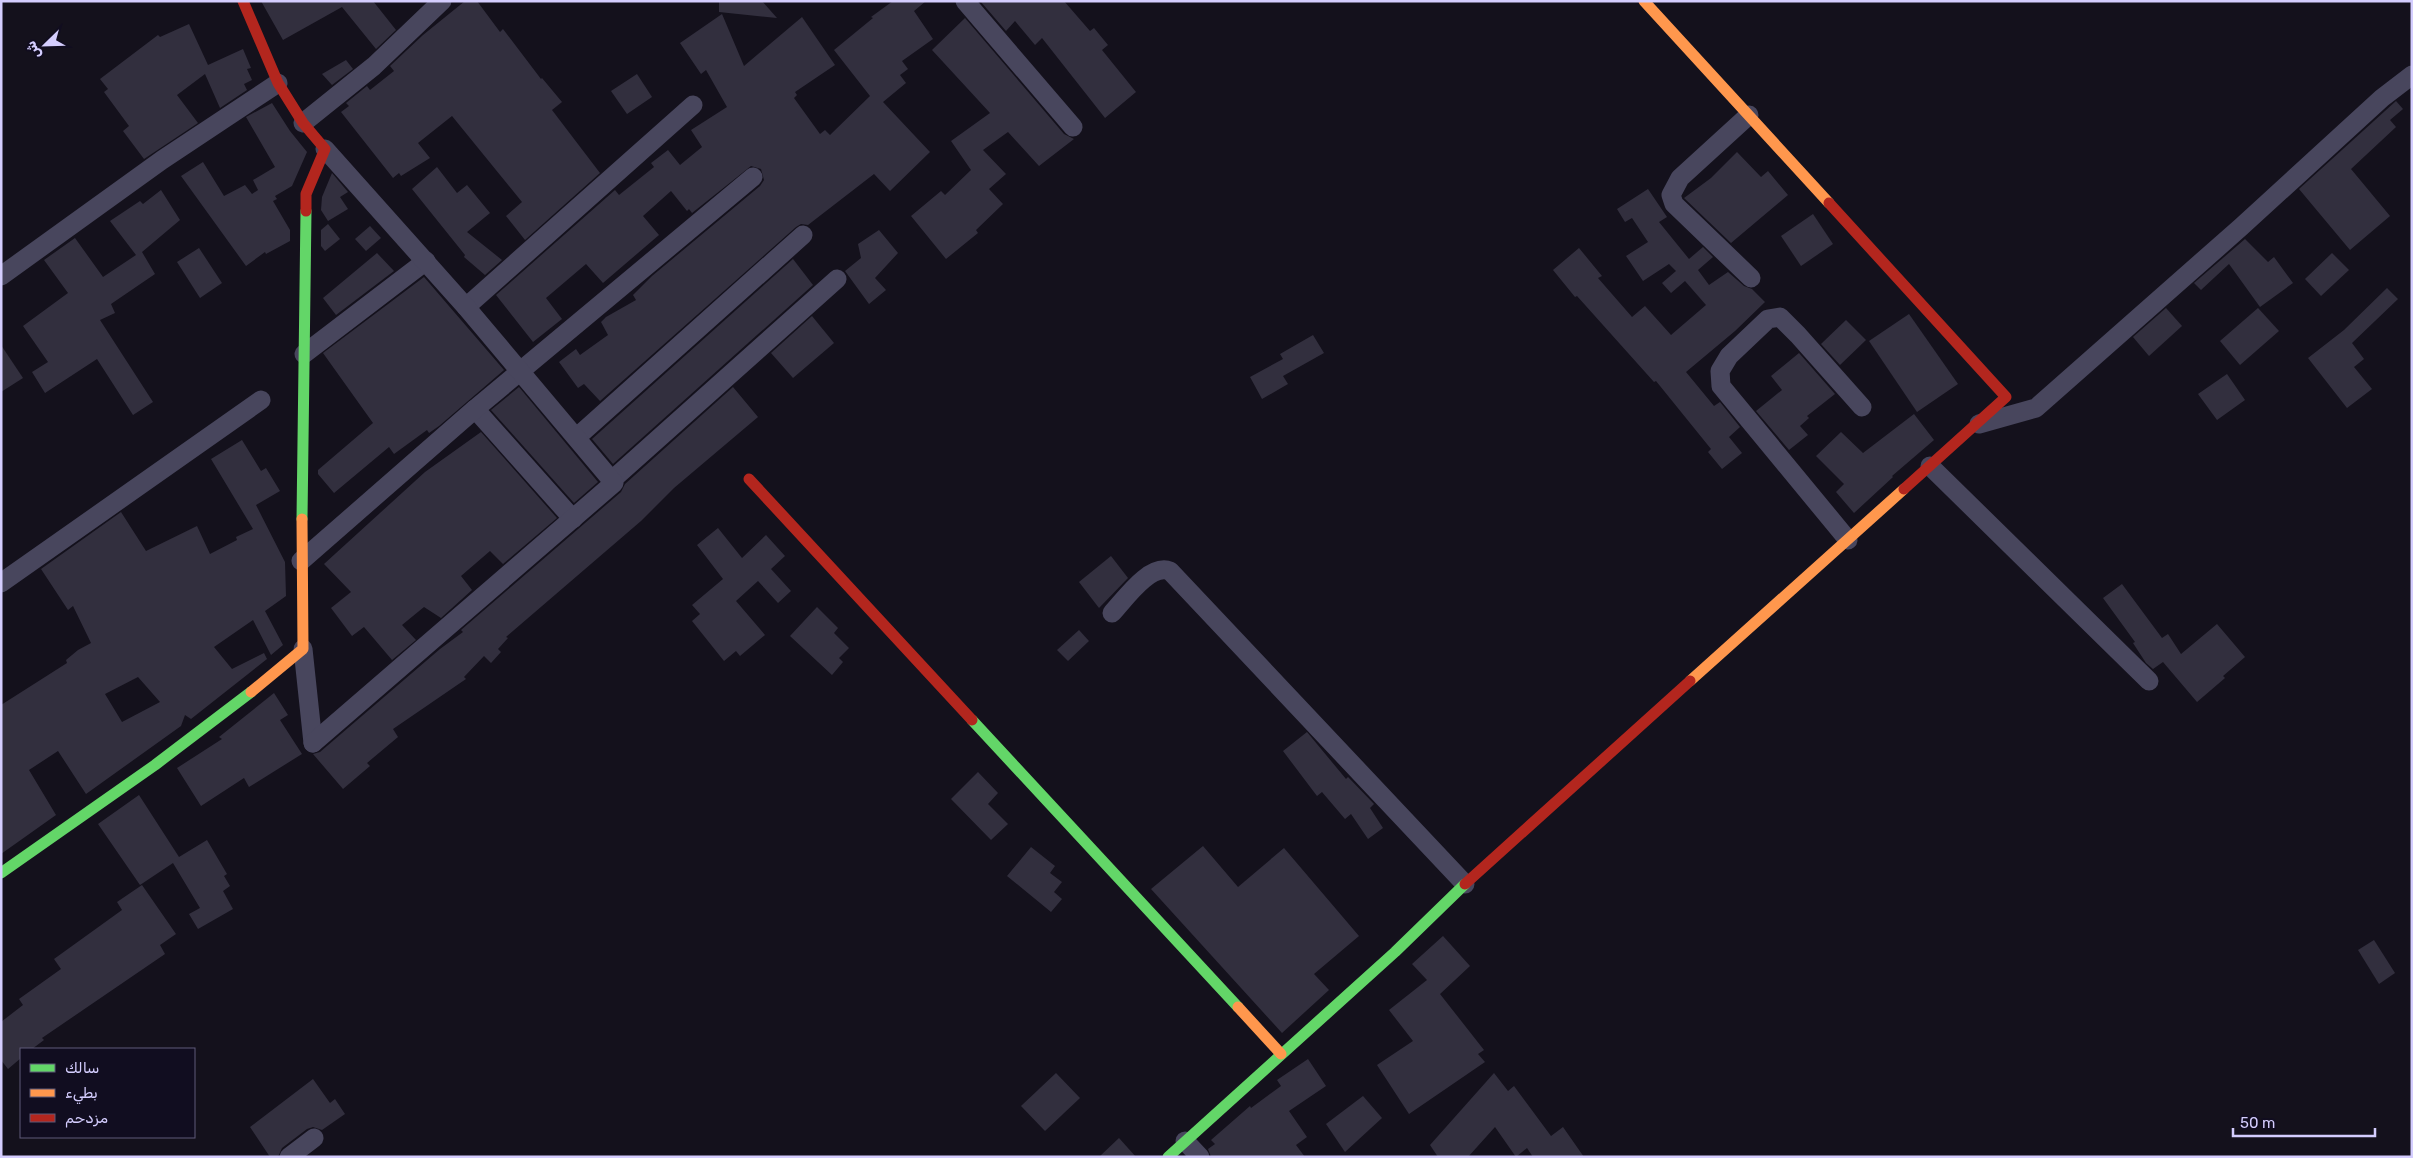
<svg xmlns="http://www.w3.org/2000/svg" width="2413" height="1158" viewBox="0 0 2413 1158" font-family="Rubik,Vazirmatn,sans-serif">
<style>
.building{fill:#322f3e;fill-rule:evenodd}
.lines{fill:none;stroke-linecap:round;stroke-linejoin:round}
.street{stroke:#48465d;stroke-width:19}
.fast{stroke:#63d668;stroke-width:11}
.slow{stroke:#ff974d;stroke-width:11}
.jam{stroke:#b3261e;stroke-width:11}
</style>
<rect width="100%" height="100%" fill="#14111c"/>
<g class="building">
<path d="M261,1H373L396,30L376,49L342,7L283,40Z"/>
<path d="M465,1H477L500,32L503,29L541,79L542,78L562,102L552,110L600,173L525,240L506,216L522,202L452,116L418,143L430,158L401,176L399,173L393,178L341,112L349,106L346,103L367,86L370,90L394,71L390,66L423,35Z"/>
<path d="M719,1H762L777,18L719,12Z"/>
<path d="M893,1H926L914,11L933,39L902,61L908,69L900,75L906,83L883,102L930,152L890,191L874,174L808,225L801,224L796,227L600,401L584,384L578,388L559,362L576,349L580,355L608,335L601,322L606,317L636,300L633,295L652,276L760,186L764,180L761,169L751,166L692,213L689,209L687,211L671,191L643,216L659,235L603,283L586,264L546,298L562,319L533,342L496,295L615,190L619,195L654,167L651,163L668,150L680,165L702,147L691,130L727,107L706,70L701,74L680,43L722,14L744,66L802,17L835,65L795,92L797,95L794,98L820,134L825,130L830,135L870,96L834,50L873,18L871,17Z"/>
<path d="M1064,1L1090,31L1094,28L1108,45L1102,50L1136,92L1105,118L1042,38L1035,45L1015,21L1006,31L981,2Z"/>
<path d="M965,18L1064,134L1074,139L1039,166L1008,132L983,150L1006,174L989,189L1003,204L976,230L978,233L946,259L911,216L941,191L945,195L971,170L951,141L990,113L932,50Z"/>
<path d="M189,24L208,65L243,49L251,68L247,69L252,80L244,84L247,90L220,108L205,74L177,95L198,123L144,159L123,131L129,126L104,92L108,89L100,79L158,35L160,37Z"/>
<path d="M346,60L353,69L332,85L322,74Z"/>
<path d="M637,74L652,97L627,114L611,91Z"/>
<path d="M2396,101L2403,109L2390,120L2396,127L2351,169L2390,216L2350,250L2299,189Z"/>
<path d="M272,103L290,131L307,152L292,186L275,196L277,199L273,201L290,230V241L266,254L265,252L246,266L181,176L203,162L224,196L245,185L252,194L258,190L253,180L275,167L246,117Z"/>
<path d="M1737,152L1761,177L1768,171L1788,195L1731,243L1684,198L1711,178Z"/>
<path d="M437,167L457,193L467,185L490,213L467,232L502,260L485,275L464,257L465,255L412,189Z"/>
<path d="M332,173L348,192L340,197L348,209L328,221L321,210L322,197Z"/>
<path d="M1648,189L1667,217L1659,222L1689,259L1703,247L1713,257L1698,270L1709,285L1728,272L1744,286L1752,289L1765,302L1735,331L1686,372L1714,406L1720,402L1740,427L1729,437L1742,453L1722,469L1708,452L1711,449L1656,381L1654,382L1577,296L1575,297L1553,270L1579,248L1602,276L1598,278L1632,317L1645,306L1671,335L1706,305L1685,281L1671,293L1662,283L1676,271L1669,264L1643,281L1626,256L1648,242L1632,218L1625,222L1617,209Z"/>
<path d="M161,190L180,220L142,252L155,274L111,304L115,313L100,320L153,402L133,415L97,359L45,393L32,372L48,362L23,326L68,293L44,260L75,238L103,277L136,255L110,221L140,201L143,204Z"/>
<path d="M1813,214L1833,244L1801,266L1781,236Z"/>
<path d="M328,224L340,239L325,251L321,246V230Z"/>
<path d="M370,226L381,238L366,251L355,239Z"/>
<path d="M879,230L898,253L875,278L886,290L869,304L845,271L861,258L858,244Z"/>
<path d="M2245,239L2268,262L2274,257L2293,283L2260,307L2229,264L2201,290L2194,283Z"/>
<path d="M199,248L222,283L200,298L177,262Z"/>
<path d="M377,253L394,271L336,315L323,298Z"/>
<path d="M2332,253L2349,270L2321,296L2305,279Z"/>
<path d="M793,259L813,285L613,464L592,439Z"/>
<path d="M424,277L504,370L439,426L429,433L427,430L394,454L389,447L334,493L318,474V470L373,423L323,353Z"/>
<path d="M2387,288L2398,299L2352,343L2364,359L2354,367L2372,389L2347,408L2308,358L2344,330Z"/>
<path d="M2166,308L2182,326L2149,356L2133,337Z"/>
<path d="M2258,308L2279,331L2240,365L2220,341Z"/>
<path d="M1909,314L1958,384L1917,412L1869,341Z"/>
<path d="M812,316L834,343L793,378L771,353Z"/>
<path d="M1846,320L1866,340L1840,365L1821,344Z"/>
<path d="M1313,335L1324,353L1283,376L1288,384L1262,399L1250,377L1283,359L1280,354Z"/>
<path d="M1,345L23,378L1,392Z"/>
<path d="M1799,353L1835,394L1807,416L1809,418L1800,426L1808,435L1789,450L1756,411L1782,390L1771,376Z"/>
<path d="M2227,374L2245,400L2217,420L2198,394Z"/>
<path d="M519,387L598,482L574,503L491,410Z"/>
<path d="M733,387L758,417L674,488L641,521L506,637L508,638L498,649L501,652L491,663L484,656L464,677L466,679L393,729L398,737L367,763L370,766L343,789L313,754L320,752L440,649L463,632L461,630L621,492L625,484Z"/>
<path d="M1914,414L1934,440L1892,476L1893,477L1854,513L1836,492L1844,484L1816,456L1841,432L1863,453Z"/>
<path d="M481,432L557,518L503,564L490,551L461,576L472,590L441,618L424,607L402,625L416,640L392,660L364,627L352,636L331,608L351,592L324,564L425,472Z"/>
<path d="M242,440L261,471L266,468L280,491L256,505L285,562L286,596L265,611L283,645L271,655L253,620L214,647L232,669L264,653L267,659L191,719L185,715L181,726L86,794L58,751L29,770L56,815L1,854V705L67,663L66,660L78,650L91,643L73,606L68,610L41,569L121,512L146,551L197,526L210,554L237,540L236,537L253,529L211,459ZM138,677L160,702L122,722L105,694Z"/>
<path d="M718,528L742,558L766,535L785,556L771,569L791,591L778,603L758,581L736,601L765,635L740,656L736,651L724,661L692,621L700,614L692,605L723,579L697,545Z"/>
<path d="M1111,556L1128,578L1099,608L1079,582Z"/>
<path d="M2122,584L2162,638L2168,634L2181,654L2217,624L2245,657L2223,676L2225,678L2197,702L2163,662L2153,669L2146,663L2133,643L2135,642L2103,598Z"/>
<path d="M817,607L838,628L834,633L849,648L839,658L843,662L832,675L790,636Z"/>
<path d="M1079,630L1089,641L1068,661L1057,650Z"/>
<path d="M274,693L288,715L280,720L302,754L249,787L244,778L201,806L177,768L222,739L219,737Z"/>
<path d="M1307,732L1346,779L1348,777L1374,804L1370,808L1383,828L1368,839L1351,814L1345,819L1322,792L1317,796L1283,751Z"/>
<path d="M978,772L998,793L988,804L1008,824L991,840L951,799Z"/>
<path d="M139,795L179,857L207,840L227,874L224,876L230,886L223,891L233,909L198,929L189,914L200,908L173,863L140,885L98,824Z"/>
<path d="M1203,846L1238,887L1284,848L1359,936L1314,974L1329,990L1282,1033L1151,889Z"/>
<path d="M1031,847L1055,866L1050,873L1062,882L1054,892L1062,899L1051,912L1007,876Z"/>
<path d="M142,885L176,934L160,945L165,954L42,1038L44,1040L32,1049H21V1058L8,1069L1,1060V1022L23,1005L19,999L61,969L54,959L122,910L117,902Z"/>
<path d="M1443,936L1470,966L1440,994L1484,1050L1478,1054L1485,1062L1409,1114L1377,1065L1413,1041L1389,1010L1427,980L1412,964Z"/>
<path d="M2374,940L2395,973L2379,984L2358,950Z"/>
<path d="M1308,1059L1326,1086L1289,1111L1307,1137L1296,1145L1305,1157H1211L1208,1149L1215,1144L1211,1140L1250,1106L1251,1108L1281,1086L1277,1080Z"/>
<path d="M1056,1073L1080,1098L1045,1131L1021,1106Z"/>
<path d="M1494,1073L1508,1091L1514,1086L1551,1136L1563,1127L1584,1157H1533L1527,1148L1516,1157L1495,1127L1468,1157H1438L1430,1145Z"/>
<path d="M313,1079L330,1103L335,1099L345,1114L322,1130L313,1127L307,1129L282,1148L278,1157H270L250,1127Z"/>
<path d="M1363,1096L1382,1118L1345,1152L1326,1124Z"/>
<path d="M1119,1138L1136,1157H1099Z"/>
</g>
<g class="lines">
<g class="street">
<path d="M965,1L1073,127"/>
<path d="M1749,115L1680,178L1671,195L1674,204L1751,278"/>
<path d="M303,123L374,66L442,1"/>
<path d="M1,276L162,160L278,83"/>
<path d="M466,307L693,105"/>
<path d="M304,354L426,261"/>
<path d="M475,409L573,519"/>
<path d="M1979,424L2036,408L2241,227L2382,98L2412,75"/>
<path d="M577,437L803,235"/>
<path d="M1930,466L2149,681"/>
<path d="M612,480L837,279"/>
<path d="M1848,540L1721,386L1720,371L1729,356L1768,319L1780,317L1798,335L1862,407"/>
<path d="M301,561L475,409L753,177"/>
<path d="M1,583L261,400"/>
<path d="M1112,613C1125,599 1150,563 1170,571L1465,884"/>
<path d="M303,649L313,743"/>
<path d="M313,743L614,483L466,307L325,149"/>
<path d="M1185,1141L1200,1157"/>
<path d="M289,1157L314,1138"/>
</g>
<g class="fast">
<path d="M302,519L306,211"/>
<path d="M972,720L1238,1007"/>
<path d="M1,873L155,765L251,692"/>
<path d="M1168,1157L1395,952L1465,884"/>
</g>
<g class="slow">
<path d="M1644,1L1829,203"/>
<path d="M1690,681L1904,489"/>
<path d="M251,692L303,649L302,519"/>
<path d="M1238,1007L1281,1054"/>
</g>
<g class="jam">
<path d="M243,1L278,83L303,123L325,149L306,194V211"/>
<path d="M1829,203L2006,397L1904,489"/>
<path d="M749,479L972,720"/>
<path d="M1465,884L1690,681"/>
</g>
</g>
<rect width="2413" height="1158" fill="none" stroke="#d4cdfe" stroke-width="5"/>
<rect x="20" y="1048" width="175" height="90" fill="#110d20" stroke="#5f5a79"/>
<rect x="30" y="1064" width="25" height="8" fill="#63d668" stroke="#5f5a79"/>
<text x="65" y="1073" font-size="15" fill="#d4cdfe">سالك</text>
<rect x="30" y="1089" width="25" height="8" fill="#ff974d" stroke="#5f5a79"/>
<text x="65" y="1098" font-size="15" fill="#d4cdfe">بطيء</text>
<rect x="30" y="1114" width="25" height="8" fill="#b3261e" stroke="#5f5a79"/>
<text x="65" y="1123" font-size="15" fill="#d4cdfe">مزدحم</text>
<g transform="translate(45 45) rotate(247)" stroke="#110d20" stroke-width="4" paint-order="stroke">
<path d="M0-4L9 19L0 12L-9 19Z" fill="#d4cdfe"/>
<text y="-8" font-size="14" font-weight="bold" text-anchor="middle" fill="#d4cdfe">ش</text>
</g>
<path d="M2233 1128v8h142v-8" fill="none" stroke="#d4cdfe" stroke-width="2.5"/>
<text x="2240" y="1128" font-size="15" fill="#d4cdfe" stroke="#110d20" stroke-width="4" paint-order="stroke">50 m</text>
</svg>
